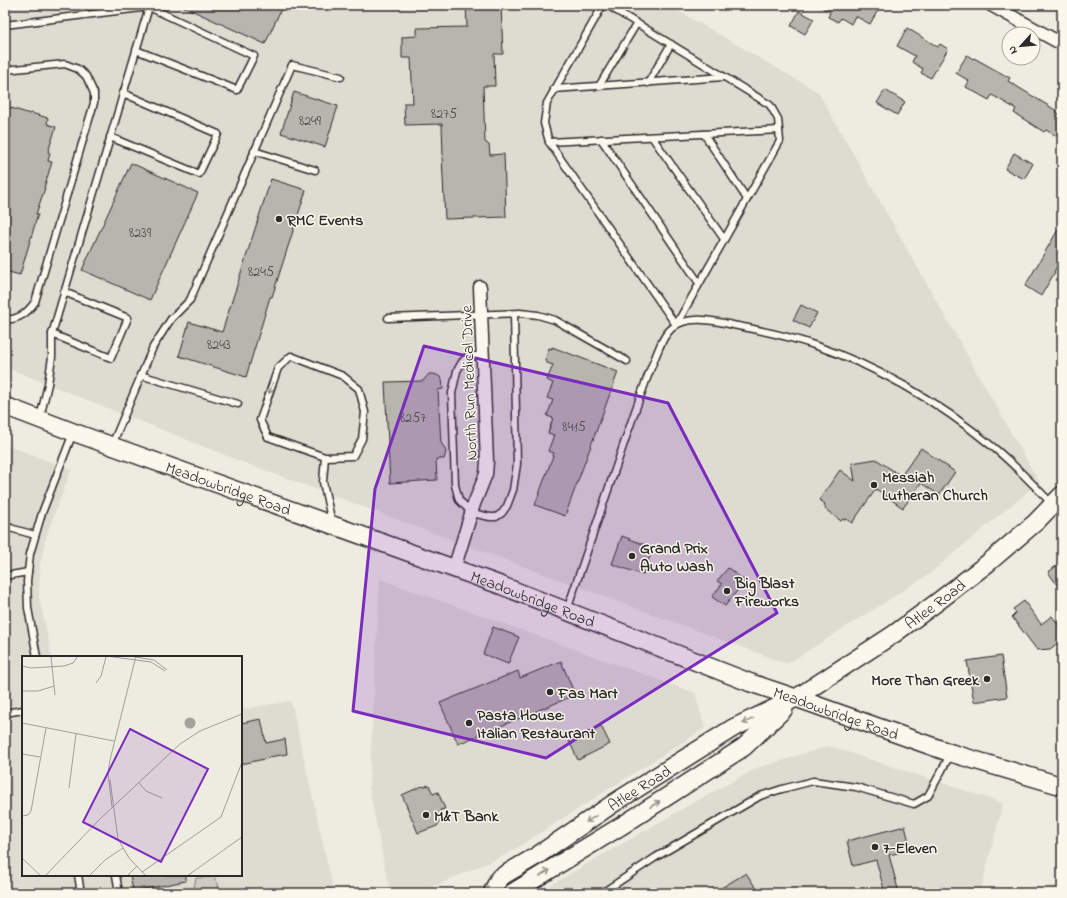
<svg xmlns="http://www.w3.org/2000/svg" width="1067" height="898" viewBox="0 0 1067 898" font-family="'Indie Flower',sans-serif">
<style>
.built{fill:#dedbd1}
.green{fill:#cecbc2;stroke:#7c7b76}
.building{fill:#b8b5ae;stroke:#2b2b2b}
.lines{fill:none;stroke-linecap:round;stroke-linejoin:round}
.lane-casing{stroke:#2b2b2b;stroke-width:9}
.street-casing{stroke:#2b2b2b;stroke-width:15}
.secondary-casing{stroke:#2b2b2b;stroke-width:20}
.lane{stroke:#fbf7ec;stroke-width:6}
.street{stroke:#fbf7ec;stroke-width:12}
.secondary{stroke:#fbf7ec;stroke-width:17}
.oneway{stroke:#93918c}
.marked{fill:#7b2cbf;fill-opacity:0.2;stroke:#7b2cbf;stroke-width:3;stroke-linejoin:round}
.poi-dot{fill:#2b2b2b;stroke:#fbf7ec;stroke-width:1.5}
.labels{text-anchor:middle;stroke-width:3;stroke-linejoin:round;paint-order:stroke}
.number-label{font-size:14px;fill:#4e4e4c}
.poi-label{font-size:16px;font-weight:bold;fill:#2b2b2b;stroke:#fbf7ec;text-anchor:start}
.street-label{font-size:16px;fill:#2b2b2b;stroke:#fbf7ec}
.inset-road{fill:none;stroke:#a09e98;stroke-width:1}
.view{fill:#7b2cbf;fill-opacity:0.15;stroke:#7b2cbf;stroke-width:2}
.inset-edge{fill:none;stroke:#2b2b2b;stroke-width:2}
</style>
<rect width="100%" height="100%" fill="#eeebe0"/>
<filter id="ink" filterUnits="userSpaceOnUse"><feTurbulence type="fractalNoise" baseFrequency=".025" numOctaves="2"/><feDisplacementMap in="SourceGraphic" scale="8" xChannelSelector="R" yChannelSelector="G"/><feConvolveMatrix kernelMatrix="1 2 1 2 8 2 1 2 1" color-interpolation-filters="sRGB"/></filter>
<g filter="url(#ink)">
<g class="built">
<path d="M5,5H668L818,92L1039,482L928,575L787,664L245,463L5,367Z"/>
<path d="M5,444L71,470L46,537L40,565L39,597L52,657H23V875H241V709L291,701L334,893H5Z"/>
<path d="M380,579L695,693L705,728L507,854L419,893H390L369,788Z"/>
<path d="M829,746L1003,803L980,893H537L691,804L757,768Z"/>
</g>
<path class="green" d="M214,877L218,884L220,893H193L196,878Z"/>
<g class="building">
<path d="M180,5H283L265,44Z"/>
<path d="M466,5H501L503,54H494L495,86H483L485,142L489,145L490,155L504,154L506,217L445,219L442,156H443L442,124L405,125L404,103H413L411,58H402V37L417,36V28L467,27Z"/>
<path d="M818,5H881L870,24L855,16L851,24L841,18L838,22L828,17L830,12Z"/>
<path d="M799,11L814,19L805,34L791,26Z"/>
<path d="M907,28L938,47L940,44L948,49L931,78L921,73L923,69L912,62L915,56L897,46Z"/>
<path d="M967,55L973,59L974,58L1010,78L1008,81L1057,111L1056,112L1062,116V127L1056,136L1046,130L1044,132L1014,113L1016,109L992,95L989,100L966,87L969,81L956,73Z"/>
<path d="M885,90L905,102L897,115L877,103Z"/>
<path d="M294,92L338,106L325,147L281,133Z"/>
<path d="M5,106L30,114L31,113L48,118L47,124L56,127L48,152L50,153L48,161L52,162L44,188H45L36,214H38L20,275L5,271V161L9,148L5,147Z"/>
<path d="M1014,153L1033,164L1024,179L1005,169Z"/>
<path d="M131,163L198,193L150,300L82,270Z"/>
<path d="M271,179L306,190L272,297H270L246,377L179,356L189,322L222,332Z"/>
<path d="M1062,223V257L1054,272H1055L1041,296L1025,286Z"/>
<path d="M801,305L817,313L809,328L793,320Z"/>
<path d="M552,347L618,372L565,516L535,505L554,453L548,451L554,435L548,433L553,418L547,416L553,400L547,398L553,383L547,380L553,365L547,363V362L545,361L549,348L552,349Z"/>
<path d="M429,374H434L439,376L442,379L443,389L438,390L441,443L444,447L446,452L444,459H436L437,480L390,483L385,382L423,381Z"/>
<path d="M921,448L955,472L939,495L921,483L903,508L876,489L852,523L846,519L845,520L843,519L841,521L825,509L826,507L824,506L825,504L819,500L840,470L855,481L852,463L876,459L901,476Z"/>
<path d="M622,536L653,548L643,575L612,564Z"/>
<path d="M1062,562V592L1048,572Z"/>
<path d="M728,568L745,581L725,606L712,597L722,584L717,581Z"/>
<path d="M1024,601L1041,624L1052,616L1062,630V640L1050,649L1037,650L1012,617L1016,613L1013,609Z"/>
<path d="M493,627L519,637L508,664L483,654Z"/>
<path d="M1001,656L1007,697L974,702L967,661Z"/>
<path d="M561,661L575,695L458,744L440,703L518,671L520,678Z"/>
<path d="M261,719L266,743L285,739L287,754L269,757V758L241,764V723Z"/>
<path d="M601,726L610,744L578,760L569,741Z"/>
<path d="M429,785L433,794L438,792L445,809L440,810L444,820L438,823V825L437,826L418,833L402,795L422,786L423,787Z"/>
<path d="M905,826L911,850L889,855L899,893H885L876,860L853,866L847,841Z"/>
<path d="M746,873L759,893H713Z"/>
<path d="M130,875H186V881L133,891Z"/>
</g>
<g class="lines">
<g class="lane-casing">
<g id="lane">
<path d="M603,5L547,103L544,123L549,142L676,325L780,141L778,119L770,105L607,5"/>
<path d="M5,25L149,7"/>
<path d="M5,70L65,64L78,69L86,76L94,93V103L35,302C27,313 20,319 5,320"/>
<path d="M648,83L671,44"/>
<path d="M599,86L637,23"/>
<path d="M554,89L724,77"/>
<path d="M704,134L747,199"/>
<path d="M110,137L199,174L218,134L123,93"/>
<path d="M652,137L724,239"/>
<path d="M601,139L699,283"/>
<path d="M549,142L779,130"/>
<path d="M254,151L315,170"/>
<path d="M388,318L520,313L538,315L555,320L627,361"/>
<path d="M52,334L111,358L128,318L64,292"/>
<path d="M483,356H468L462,362L457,371L452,393L455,485L459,500L472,513L490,517H496L502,513L507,506L513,490L517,464L514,314"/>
<path d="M140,375L238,404"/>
<path d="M40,418L48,384L52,357V334L149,7L254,56L237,90L136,50"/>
<path d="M112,445L153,347L171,319L190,300L292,65L341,77"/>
<path d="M325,457L268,437L260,420L278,368L291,356L343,376L359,389L365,412L362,439L353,456L325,457L323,482L332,523"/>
<path d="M5,522L10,528L35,535"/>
<path d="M5,576L28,572"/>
<path d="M567,610C589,546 611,481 633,417C640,397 647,377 655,358C659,348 663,336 671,329C687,313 719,322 738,326C764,331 789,336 814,345C879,367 940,403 993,447C1014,464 1033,484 1052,504"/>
<path d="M37,657L28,608L27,581L30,554L42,513L73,433"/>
<path d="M5,713L23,710"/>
<path d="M78,875L81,893"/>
<path d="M116,875L119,893"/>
<path d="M602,893L656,857L760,796L782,789L813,781L856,787L914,804L928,796L950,755"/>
</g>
</g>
<g class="street-casing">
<g id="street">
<path d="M991,5L1062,44"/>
<path d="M454,569L474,504L486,474L487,462L480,287"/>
</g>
</g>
<g class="secondary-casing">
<g id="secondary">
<path id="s1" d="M5,406L73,432L500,585L751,683L796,698L951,753L1062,786"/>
<path id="s2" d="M493,891L499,878L538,855L614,803L733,728L796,698L894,634L936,603L988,563L1036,522L1062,495"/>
<path d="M512,893L626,823L744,747L784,709"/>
</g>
</g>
<use href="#lane" class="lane"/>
<use href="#street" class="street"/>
<use href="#secondary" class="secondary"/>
</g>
<defs><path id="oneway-shaft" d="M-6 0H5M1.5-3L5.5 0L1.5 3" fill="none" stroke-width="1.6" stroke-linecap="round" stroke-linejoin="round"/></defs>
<g class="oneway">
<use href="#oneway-shaft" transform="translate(271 388) rotate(109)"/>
<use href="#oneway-shaft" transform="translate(748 721) rotate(155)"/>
<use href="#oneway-shaft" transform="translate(655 804) rotate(-33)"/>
<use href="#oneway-shaft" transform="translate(591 819) rotate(146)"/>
<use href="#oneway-shaft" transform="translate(545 873) rotate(-32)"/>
</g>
</g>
<path class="marked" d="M424,346L668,403L777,613L546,758L353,711L375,489Z"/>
<g class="poi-dot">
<circle cx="279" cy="219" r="4"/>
<circle cx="874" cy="485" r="4"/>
<circle cx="632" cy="556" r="4"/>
<circle cx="727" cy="591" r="4"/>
<circle cx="987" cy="679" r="4"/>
<circle cx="550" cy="692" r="4"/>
<circle cx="469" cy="723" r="4"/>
<circle cx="426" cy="815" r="4"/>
<circle cx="875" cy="847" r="4"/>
</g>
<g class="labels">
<g class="number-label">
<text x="444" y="118">8275</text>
<text x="310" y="125">8249</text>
<text x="140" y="237">8239</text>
<text x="261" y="276">8245</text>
<text x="219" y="349">8243</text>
<text x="413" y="422">8257</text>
<text x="574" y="431">8415</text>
</g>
<g class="poi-label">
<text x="287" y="225">RMC Events</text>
<text x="882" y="482">Messiah<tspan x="882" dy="18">Lutheran Church</tspan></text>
<text x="640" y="553">Grand Prix<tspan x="640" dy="18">Auto Wash</tspan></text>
<text x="735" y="588">Big Blast<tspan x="735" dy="18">Fireworks</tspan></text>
<text x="979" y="685" text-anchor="end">More Than Greek</text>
<text x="558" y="698">Fas Mart</text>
<text x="477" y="720">Pasta House:<tspan x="477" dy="18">Italian Restaurant</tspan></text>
<text x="434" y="821">M&amp;T Bank</text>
<text x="883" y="853">7-Eleven</text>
</g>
<g class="street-label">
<text transform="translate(468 383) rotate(-92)" y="6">North Run Medical Drive</text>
<text dy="6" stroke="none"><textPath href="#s1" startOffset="238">Meadowbridge Road</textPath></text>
<text dy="6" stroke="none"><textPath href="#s1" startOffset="562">Meadowbridge Road</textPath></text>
<text dy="6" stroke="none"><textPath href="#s2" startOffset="530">Atlee Road</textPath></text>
<text dy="6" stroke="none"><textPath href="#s1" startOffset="886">Meadowbridge Road</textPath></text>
<text dy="6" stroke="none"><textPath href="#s2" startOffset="181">Atlee Road</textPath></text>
</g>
</g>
<g transform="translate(22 656)">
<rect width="220" height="220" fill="#eeebe0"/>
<path d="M162.5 67a5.5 5.5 0 1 1 11 0a5.5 5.5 0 1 1-11 0Z" fill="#a4a29a"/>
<path class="inset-road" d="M29,0L33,39M84,0L129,6L143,15M107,0L132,4L145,14M0,10L9,12L42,10L51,7L56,0M74,27L79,20L84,1M0,35H16L32,30M0,67L92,85M0,98L18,101M88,124L96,183L107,202L124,220M117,127L124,135L140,142M47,132L54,78M90,151L86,117L88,104L114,0M0,160L6,159L9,155L24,72M0,202L19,220M120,216L199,161L220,106M23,220L79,162L158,88L178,75L220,58M67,220L83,204L101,192M105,220L115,210M165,220L220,181"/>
<path class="view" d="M108,73L186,113L139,206L61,166Z"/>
<rect width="220" height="220" class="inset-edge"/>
</g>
<rect width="1067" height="898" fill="none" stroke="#fbf7ec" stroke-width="20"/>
<rect x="10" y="10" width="1047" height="878" fill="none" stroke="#2b2b2b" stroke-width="1.5" filter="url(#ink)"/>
<g transform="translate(1021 46) rotate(243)"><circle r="19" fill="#fbf7ec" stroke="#a8a59f"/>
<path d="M0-3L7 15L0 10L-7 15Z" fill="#2b2b2b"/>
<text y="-6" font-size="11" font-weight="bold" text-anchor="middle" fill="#2b2b2b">N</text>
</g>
</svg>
